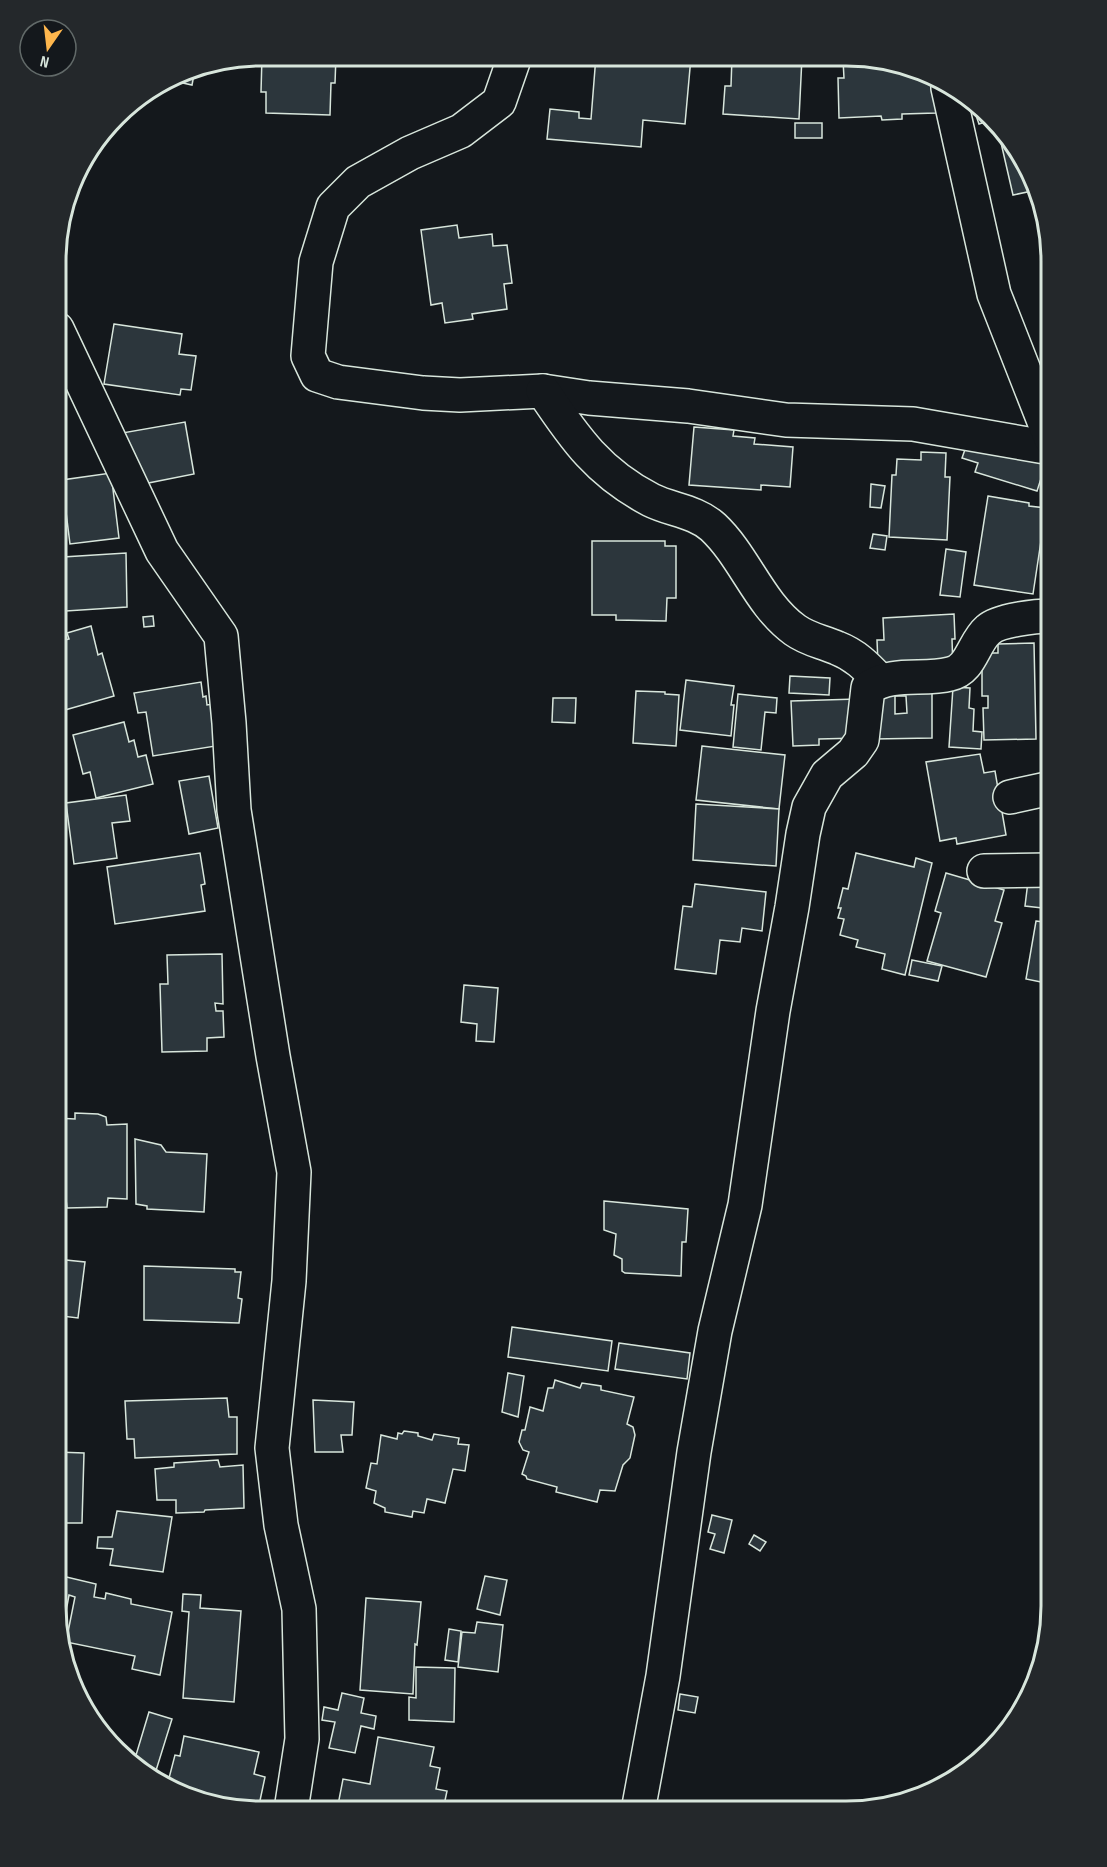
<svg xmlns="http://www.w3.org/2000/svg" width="1107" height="1867" viewBox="0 0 1107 1867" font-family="'Sofia Sans Condensed',sans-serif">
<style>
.building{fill:#2c363c;stroke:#d8e6dc;stroke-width:1.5;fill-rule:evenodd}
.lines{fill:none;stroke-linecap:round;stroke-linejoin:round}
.minor-casing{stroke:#d8e6dc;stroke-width:36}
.minor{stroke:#14181c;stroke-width:33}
.rim{fill:none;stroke:#d8e6dc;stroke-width:3}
</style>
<rect width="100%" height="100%" fill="#14181c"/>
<g class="building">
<path d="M262,56H336L335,83H331L330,115L266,113V92H261Z"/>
<path d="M596,56L691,57L685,124L643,120L641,147L547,139L550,109L579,112V118L591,119Z"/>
<path d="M732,57H802L799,119L723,114L725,86H731Z"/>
<path d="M867,57H873L928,80V83H935L936,113L902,114V119L882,120L881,116L839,118L838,78H844L843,60L867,59Z"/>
<path d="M195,69L192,85L169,80L183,71Z"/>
<path d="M970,98H971L988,121L979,124Z"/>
<rect x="795" y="123" width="27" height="15"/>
<path d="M999,134L1036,183L1037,190L1013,195Z"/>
<path d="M457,225L459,238L492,234L493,246L507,245L512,283L504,284L507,309L472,314L473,319L445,323L442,303L431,305L421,230Z"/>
<path d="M114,324L182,334L179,354L196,356L191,390L181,389L180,395L104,384Z"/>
<path d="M57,372L72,385L57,401Z"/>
<path d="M185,422L194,474L133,486L122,433Z"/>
<path d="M694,427L734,430L733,436L755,438L754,444L793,447L790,487L761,485V490L689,485Z"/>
<path d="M968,441L1047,460L1037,491L975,472L978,463L962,458Z"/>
<path d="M921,452L946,453L945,477H950L947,540L889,537L892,475H896L897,459L921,460Z"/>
<path d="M111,473L119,538L70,544L62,480Z"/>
<path d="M871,484L885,486L881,508L870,507Z"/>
<path d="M988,496L1029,503V506L1046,508L1033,594L974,585Z"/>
<path d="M873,534L887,536L885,550L870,548Z"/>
<path d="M57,539L61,568L57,569Z"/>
<path d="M592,541H665V546H676V598H667L666,621L616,620V615H592Z"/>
<path d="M946,549L966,552L960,597L940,595Z"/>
<path d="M126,553L127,607L66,611L63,557Z"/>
<path d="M954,614L955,639H952L953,670L878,664L877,640H884L883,618Z"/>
<path d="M153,616L154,626L144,627L143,617Z"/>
<path d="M1051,622V641L1043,642L1039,625Z"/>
<path d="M91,626L98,655L102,653L114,696L58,712L57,706V642L69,639L67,633Z"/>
<path d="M1034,643L1036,739L984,740L983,708H988V696H982V653H998V644Z"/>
<path d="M1051,649V742H1048V722L1045,723L1044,705H1050L1049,693H1043L1042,650Z"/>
<path d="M790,676L830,678L829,695L789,693Z"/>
<path d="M686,680L734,686L731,705H734L731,736L680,730Z"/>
<path d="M201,682L203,697L206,696L207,705L213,704L215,720H212L216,746L153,756L146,712L138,713L134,693Z"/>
<path d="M953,687L970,688L969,708L974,709L973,731L982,732L981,749L949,747Z"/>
<path d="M932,690V738L874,739L873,691ZM895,696H906L907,713L895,714Z"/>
<path d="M636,691L665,692V694L679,695L676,746L633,743Z"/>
<path d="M738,694L777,698L776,713L765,712L761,750L733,747Z"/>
<path d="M553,698H576L575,723L552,722Z"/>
<path d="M857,699L859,738L819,739V745L793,746L791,701Z"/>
<path d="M124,722L129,742L134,740L138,757L146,755L153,784L96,798L90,772L83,774L73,735Z"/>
<path d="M702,746L785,755L779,809L696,800Z"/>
<path d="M980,754L984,773L995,771L1006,835L957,844L956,838L940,841L926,762Z"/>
<path d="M209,776L218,828L189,834L179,781Z"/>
<path d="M126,795L130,821L112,823L117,858L74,864L66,803Z"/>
<path d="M696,804L779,809L776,866L693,860Z"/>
<path d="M200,853L205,884L201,885L205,911L115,924L107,867Z"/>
<path d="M856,853L914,867L916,858L932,863L905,975L882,969L885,954L856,947L858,940L840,935L844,919L838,918L841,908H838L843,888L848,889Z"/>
<path d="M946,873L1004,890L995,921L1002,923L986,977L927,961L941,913L935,911Z"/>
<path d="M1029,873L1051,876V909L1025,906Z"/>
<path d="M695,884L766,892L762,931L742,928L740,942L720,940L716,974L675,969L683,906L692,907Z"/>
<path d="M1036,921L1051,923V984L1026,979Z"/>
<path d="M222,954L223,1004L215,1003L216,1011H223L224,1037L207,1038V1051L162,1052L160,984H168L167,955Z"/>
<path d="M912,960L942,966L938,981L909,975Z"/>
<path d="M464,985L498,988L494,1042L476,1041L477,1024L461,1022Z"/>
<path d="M75,1113L98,1114L106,1117L107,1125L127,1124V1199L108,1198L107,1207L67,1208L66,1199L56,1196V1172L60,1171V1154H56V1118L75,1119Z"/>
<path d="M135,1139L161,1145L166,1152L207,1154L204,1212L147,1209V1206L136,1204Z"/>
<path d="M604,1201L688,1209L686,1242H682L681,1276L625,1273L622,1271V1259L614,1255L616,1234L604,1230Z"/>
<path d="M56,1259L85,1262L78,1318L62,1316L61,1325H56Z"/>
<path d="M144,1266L235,1269V1272H241L238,1298L242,1299L239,1323L144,1320Z"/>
<path d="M512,1327L612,1341L608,1371L508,1357Z"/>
<path d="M619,1343L690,1353L687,1379L615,1369Z"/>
<path d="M508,1373L524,1376L518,1417L502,1412Z"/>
<path d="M555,1380L580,1388L582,1383L601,1386V1390L634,1397L627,1424L633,1427L635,1435L630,1458L623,1465L615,1491L600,1490L597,1502L556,1492L557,1487L527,1479L526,1476L522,1474L529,1452L523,1450L519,1442L522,1430H525L530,1407L543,1411L548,1388H553Z"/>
<path d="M227,1398L229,1417H237V1454L135,1458L134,1439H127L125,1401Z"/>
<path d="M313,1400L354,1402L352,1435H341L343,1452H315Z"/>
<path d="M404,1431L418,1433V1436L432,1440L434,1434L459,1438L458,1444L469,1445L465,1471L453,1469L445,1503L427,1499L424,1513L413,1511L412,1517L385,1512V1508L374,1503L376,1491L366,1488L371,1463L377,1464L381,1435L397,1439L398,1433L402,1434Z"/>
<path d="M56,1452L84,1453L82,1523H56Z"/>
<path d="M218,1460L220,1467L243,1465L244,1508L205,1510L204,1512L176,1513V1500H157L155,1469L174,1467V1463Z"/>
<path d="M117,1511L172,1517L163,1572L110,1565L113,1549L97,1548L98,1537H112Z"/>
<path d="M712,1515L732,1520L724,1553L710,1549L715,1534L708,1532Z"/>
<path d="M754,1535L766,1542L760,1551L749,1544Z"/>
<path d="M56,1556L65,1558L62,1574L56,1572Z"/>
<path d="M58,1575L96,1584L94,1597L105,1599L106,1593L131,1599V1604L172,1612L160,1675L132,1669L135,1656L66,1642L75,1597L69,1595L65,1617L57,1615L56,1587Z"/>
<path d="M485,1576L507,1580L500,1615L477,1609Z"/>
<path d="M183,1594L201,1595L200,1608L241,1611L234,1702L183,1698L189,1612L182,1611Z"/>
<path d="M366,1598L421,1602L417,1645L415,1644L413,1694L360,1690Z"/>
<path d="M477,1622L503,1625L498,1672L458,1667L462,1632L475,1633Z"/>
<path d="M449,1629L461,1631L458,1662L445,1660Z"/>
<path d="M416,1667L455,1668L454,1722L409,1720V1697L416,1698Z"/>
<path d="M342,1693L364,1698L361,1713L376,1716L374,1729L361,1726L355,1753L329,1748L335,1722L322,1720L324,1707L338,1710Z"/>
<path d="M680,1694L698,1697L695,1713L678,1710Z"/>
<path d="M149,1712L172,1719L154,1777L136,1769L133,1765Z"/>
<path d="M184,1736L259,1752L254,1774L265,1777L258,1810H235L168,1782L175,1755L180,1756Z"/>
<path d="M378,1737L434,1747L430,1766L440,1768L436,1789L447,1791L443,1810H337L343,1779L370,1784Z"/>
</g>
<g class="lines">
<g class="minor-casing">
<g id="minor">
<path d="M515,56L499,102L461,131L410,153L358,182L333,207L316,262L308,356L317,375L338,382L423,393L460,395L543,391L589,398L688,406L786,420L913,424L1051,448"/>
<path d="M948,88L994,294L1051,439"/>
<path d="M57,329L162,551L221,636L229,723L234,810L273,1056L294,1172L289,1281L272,1448L281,1525L299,1609L302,1739L291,1810"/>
<path d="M543,391C575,439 599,473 651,500C671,510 695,511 713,527C745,557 759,604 795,630C809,640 821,641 837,648C855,655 866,666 879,680"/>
<path d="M1010,797L1051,788"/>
<path d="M984,871L1051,870"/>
<path d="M638,1811L663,1676L694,1452L715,1331L745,1205L773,1011L792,907L803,834L809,807L827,775L853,753L862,740L868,688C893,671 923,681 950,674C971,670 973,643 988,630C999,620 1036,616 1051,616"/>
</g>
</g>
<use href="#minor" class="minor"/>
</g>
<path d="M0 0H1107V1867H0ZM261 66H846A195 195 0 0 1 1041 261V1606A195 195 0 0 1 846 1801H261A195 195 0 0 1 66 1606V261A195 195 0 0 1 261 66Z" fill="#24282b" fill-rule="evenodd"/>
<path class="rim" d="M261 66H846A195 195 0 0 1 1041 261V1606A195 195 0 0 1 846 1801H261A195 195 0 0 1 66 1606V261A195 195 0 0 1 261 66Z"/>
<g transform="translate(48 48) rotate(194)"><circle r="28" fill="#14181c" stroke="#626a69" stroke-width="1.5"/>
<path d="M0-4.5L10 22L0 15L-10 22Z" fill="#ffb74d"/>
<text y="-9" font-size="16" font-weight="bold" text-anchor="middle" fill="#d8e6dc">N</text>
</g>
</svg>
